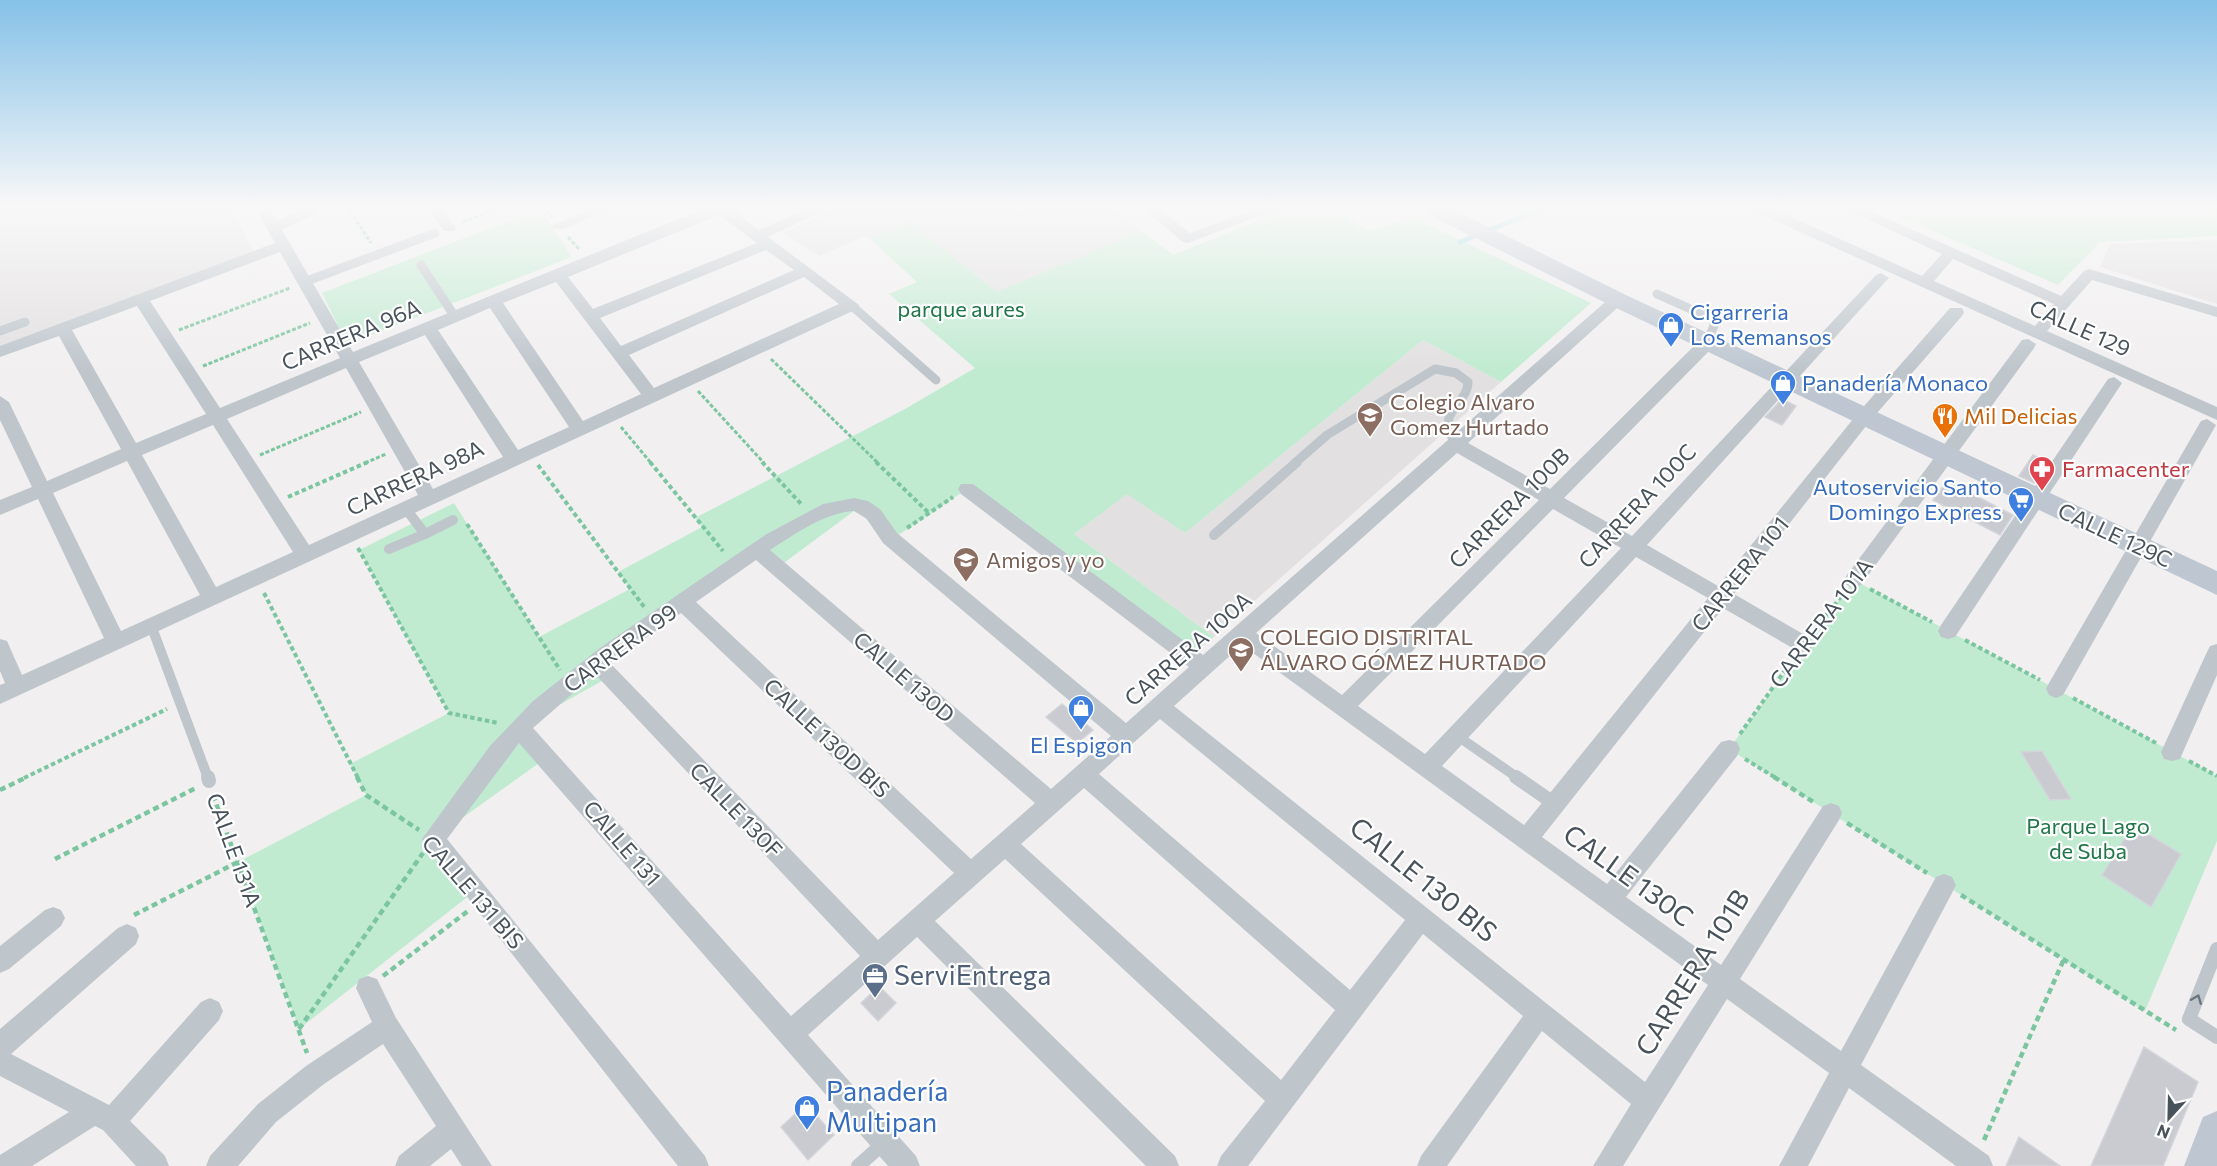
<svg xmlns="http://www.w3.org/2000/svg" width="2217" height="1166" viewBox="0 0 2217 1166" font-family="Commissioner,sans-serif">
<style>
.education{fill:#e2e0e0}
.green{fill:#c1ebd1}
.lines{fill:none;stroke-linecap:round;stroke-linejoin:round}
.stream{stroke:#91d4e5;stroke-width:5}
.building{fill:#c9cbd1;stroke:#d3d5da;stroke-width:1.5}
.path-far2{stroke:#7bc6a1;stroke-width:3;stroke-dasharray:4 2;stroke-linecap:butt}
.path-far1{stroke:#7bc6a1;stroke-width:4;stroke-dasharray:4.5 3;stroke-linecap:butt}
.path{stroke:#7bc6a1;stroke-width:4.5;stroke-dasharray:6 4;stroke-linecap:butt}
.lane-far2{stroke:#bec6cc;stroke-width:9}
.lane-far1{stroke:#bec6cc;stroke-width:10}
.lane{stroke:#bec6cc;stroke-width:14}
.street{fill:#bec6cc;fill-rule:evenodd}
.secondary{fill:#bec7d1;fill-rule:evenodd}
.oneway{stroke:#6b757d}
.labels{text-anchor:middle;stroke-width:4.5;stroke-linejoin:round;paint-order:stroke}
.park-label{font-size:22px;fill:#1f7649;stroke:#fff}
.shop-label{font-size:22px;fill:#366cbe;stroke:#fff;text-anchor:start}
.street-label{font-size:22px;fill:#48525b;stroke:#fff}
.education-label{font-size:22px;fill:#785e54;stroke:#fff;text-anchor:start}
.food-label{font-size:22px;fill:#c56008;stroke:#fff;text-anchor:start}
.health-label{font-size:22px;fill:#be3a42;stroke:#fff;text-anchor:start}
.near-street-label{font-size:27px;fill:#48525b;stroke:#fff}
.near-service-label{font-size:27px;fill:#4e5e75;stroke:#fff;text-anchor:start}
.near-shop-label{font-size:27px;fill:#366cbe;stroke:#fff;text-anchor:start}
</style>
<rect width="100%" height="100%" fill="#f1efef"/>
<g class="education">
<path d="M0,206H230L255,255L0,346Z"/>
<path d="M843,206H1107L1141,231L997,292L909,222L870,239L865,236L819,256L782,233Z"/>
<path d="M2217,240V304L2100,267L2110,244Z"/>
<path d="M1423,340L1501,382L1214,637L1074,534L1127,493L1185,533Z"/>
</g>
<g class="green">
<path d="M1296,206H1332L1359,226L1372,230L1412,217L1591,303L1501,382L1423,340L1185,533L1127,494L1074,534L1214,637L1189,655L967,489L885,544L858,508L777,568L757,551L596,662L609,677L520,727L546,758L433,839L475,891L299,1029L238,862L366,795L350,764L449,713L359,550L454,503L539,637L630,589L618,572L702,527L695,518L905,409L975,368L889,294L917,282L870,239L909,222L997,292L1141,231L1173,255Z"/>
<path d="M1875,206H2217V236L2100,242L2058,285Z"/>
<path d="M540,209L572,257L347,344L322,293Z"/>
<path d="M1854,580L2217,776V841L2145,1011L1729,749Z"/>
</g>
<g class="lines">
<path class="stream" d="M1460,242L1549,206"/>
</g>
<g class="building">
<path d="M1782,399L1796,406L1782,425L1765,417Z"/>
<path d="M2033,455L2049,462L2034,483L2019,476Z"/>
<path d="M1947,481L2013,515L2000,535L1933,500Z"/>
<path d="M1062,704L1093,730L1077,743L1046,717Z"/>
<path d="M2042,751L2071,799L2050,800L2021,752Z"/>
<path d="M2133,825L2181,854L2151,907L2102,875Z"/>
<path d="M879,986L896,1003L878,1021L861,1003Z"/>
<path d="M2144,1047L2198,1082L2163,1166H2091Z"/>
<path d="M806,1104L834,1135L808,1160L781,1127Z"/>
<path d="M2019,1137L2060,1166H2006Z"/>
</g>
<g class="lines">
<g class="path-far2">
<path d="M347,206L371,243"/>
<path d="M543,206L552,217"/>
<path d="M463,222L503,206"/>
<path d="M568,237L579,249"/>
<path d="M179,330L290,288"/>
<path d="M771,359L878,463"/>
<path d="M203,366L310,323"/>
<path d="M698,391L764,463"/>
<path d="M621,427L651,463"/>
<path d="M260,455L361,412"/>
<path d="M365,463L386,454"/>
</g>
<g class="path-far1">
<path d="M650,462L723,551"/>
<path d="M762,462L802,505"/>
<path d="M876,462L930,514"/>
<path d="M538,465L645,608"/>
<path d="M288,497L368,462"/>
<path d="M467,524L560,670"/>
<path d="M907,528L953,497"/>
<path d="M358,548L449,713L498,723"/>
<path d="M1870,589L1932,622"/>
<path d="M264,593L358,778"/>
<path d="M1815,629L1844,593"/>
<path d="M1965,640L2040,680"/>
<path d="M2073,698L2156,743"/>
<path d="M1740,734L1793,659"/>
<path d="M1745,759L1776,778"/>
<path d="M2189,761L2217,776"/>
<path d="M24,778L167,709"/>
</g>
<g class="path">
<path d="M357,777L366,795L419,830"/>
<path d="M1774,777L1815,803"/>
<path d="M0,790L27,777"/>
<path d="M213,795L307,1053"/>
<path d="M1847,823L1927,873"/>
<path d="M55,859L196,788"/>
<path d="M1961,895L2176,1030"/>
<path d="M134,915L238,862"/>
<path d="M383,976L468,911"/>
<path d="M299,1029L423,853"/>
<path d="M1984,1140L2064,959"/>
</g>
<g class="lane-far2">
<path d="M421,265L455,317"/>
<path d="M304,282L435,233"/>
<path d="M1657,294L1713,319L1715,323L1707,343"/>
<path d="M851,305L936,380"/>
<path d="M0,331L25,322"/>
<path d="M1295,463L1327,435L1435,369L1456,373L1468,382C1468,405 1433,411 1456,444"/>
</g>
<g class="lane-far1">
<path d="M425,534L453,520"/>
<path d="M1214,535L1297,462"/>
<path d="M389,549L425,534L406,509"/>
<path d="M151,625L208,778"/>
<path d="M1456,735L1518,778"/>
</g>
<g class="lane">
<path d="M208,777L209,781"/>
<path d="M1516,777L1555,804"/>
<path d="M2217,949L2189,1019L2217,1037"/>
<path d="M858,1166L885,1142"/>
</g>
<g class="street">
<path d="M254,206H268L277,221L311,206H331L282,230L353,352L710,206H727L759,230L813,206H833L768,237L859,305L857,309L0,704V685L5,683L0,671V639L7,641L22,675L104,638L38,499L0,515V500L32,487L0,420V396L9,402L47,481L121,449L59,336L0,357V346L275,243ZM719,215L757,243L593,309L568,277ZM766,250L794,270L621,346L600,318ZM280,252L340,358L220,408L150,301ZM804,277L839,304L654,388L629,355ZM556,282L641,394L583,421L503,303ZM137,306L206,414L136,443L72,330ZM490,308L569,427L518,450L438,330ZM425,335L503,457L433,489L359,362ZM346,368L418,495L309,545L227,419ZM213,425L293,552L216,587L142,455ZM127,461L200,595L121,631L53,493Z"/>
<path d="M426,206H441L456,228L454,231H444Z"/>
<path d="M595,206H616L564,229H554L552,226Z"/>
<path d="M1140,206H1156L1190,233L1263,206H1285L1188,243L1183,242Z"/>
<path d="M1756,206H1767L1922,276L1942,254L1839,206H1859L2061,296L2084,271L2089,269L2217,307V317L2092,280L2047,331L2217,407V420L1756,212ZM1953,259L2054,304L2035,326L1934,281Z"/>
<path d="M1881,273L1889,278L1886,281L1647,545L1718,586L1858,413L1950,308H1962L1964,312L1962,316L1870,421L1734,594L1810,638L1813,644L1810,650L1803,652L1796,650L1723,608L1542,837L1607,884L1721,742L1729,740L1737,742L1740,749L1737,756L1626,897L1721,965L1823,806L1831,803L1839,806L1842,813L1839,820L1740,979L1841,1051L1936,877L1944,874L1952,877L1956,885L1952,893L1861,1065L1989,1156L1993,1166H1956L1849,1088L1808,1166H1779L1829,1073L1727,999L1623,1166H1593L1631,1104L1542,1031L1447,1166H1417L1421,1156L1523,1016L1423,934L1248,1166H1217L1221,1156L1265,1101L1005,859L935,921L1175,1156L1179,1166H1146L917,937L808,1035L916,1156L920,1166H888L519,743L447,839L705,1156L709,1166H678L422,839L490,746L533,701L600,648L765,535L823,504L854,498L868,501L880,509L897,533L1126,723L1189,667L961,494L958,489L961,484H973L1203,655L1612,296L1618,295L1626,300L1468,443L1550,489L1701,339H1713L1715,343L1713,347L1564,498L1632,536L1876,275ZM1457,453L1539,500L1342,695L1256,633ZM1553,509L1621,548L1425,754L1358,706ZM854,511L867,519L883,543L1111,736L1051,789L770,550C795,534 824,513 854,511ZM1636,557L1708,598L1524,825L1442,766ZM756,560L1035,803L971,859L696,602ZM681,613L954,873L878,940L610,663ZM1242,645L1708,985L1645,1082L1174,706ZM595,674L860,956L791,1016L533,728ZM1160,719L1405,920L1350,990L1099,774ZM1084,788L1335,1010L1281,1080L1021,844Z"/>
<path d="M2028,339L2036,344L2034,348L1861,585L1854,588L1847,585L1844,580L1847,575L2022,340Z"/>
<path d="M2114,377L2122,383L1955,637L1948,639L1941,637L1938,631L1941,625L2108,379Z"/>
<path d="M2207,419L2216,425L2063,695L2056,698L2049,695L2046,689L2049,683L2201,421Z"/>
<path d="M2217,644V675L2183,752L2180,759L2172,761L2164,759L2161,752L2207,652L2210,646Z"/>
<path d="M53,907L61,910L65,918L61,926L9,969L0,973V946L45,910Z"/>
<path d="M127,924L136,928L139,936L136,944L11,1054L109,1105L201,1002L210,998L219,1002L223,1011L219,1020L130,1121L165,1156L169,1166H136L103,1130L95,1126L32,1166H0V1155L69,1112L0,1076V1029L118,928Z"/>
<path d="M368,976L377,979L396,1018L492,1166H462L451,1149L430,1166H395L399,1156L436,1126L383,1044L324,1084L276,1122L238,1166H206L210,1156L258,1104L306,1066L372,1022L356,988L359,979Z"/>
</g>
<g class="secondary">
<path d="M1419,206H1446L1626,295L2217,571V595L1610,305L1421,211Z"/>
<path d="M2217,1111V1166H2184L2203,1117Z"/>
</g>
</g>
<defs><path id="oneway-chevron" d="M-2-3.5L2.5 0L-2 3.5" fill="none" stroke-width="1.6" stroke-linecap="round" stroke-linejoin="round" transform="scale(1.5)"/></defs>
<use class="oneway" href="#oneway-chevron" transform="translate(2197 999) rotate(-68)"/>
<linearGradient id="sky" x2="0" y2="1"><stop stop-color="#85c1e7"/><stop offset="0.56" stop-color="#f9f8f8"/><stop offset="1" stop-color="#f9f8f8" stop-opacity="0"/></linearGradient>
<rect width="2217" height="370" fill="url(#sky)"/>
<defs>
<g id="shop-pin" transform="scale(1.35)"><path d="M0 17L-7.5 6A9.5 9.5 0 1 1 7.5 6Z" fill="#3f7fe0" stroke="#fff"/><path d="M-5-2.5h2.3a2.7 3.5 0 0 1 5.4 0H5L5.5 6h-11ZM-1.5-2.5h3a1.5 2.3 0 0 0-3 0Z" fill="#fff"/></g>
<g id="school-pin" transform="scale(1.35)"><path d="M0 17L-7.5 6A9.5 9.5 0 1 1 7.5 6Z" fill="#8d6e63" stroke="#fff"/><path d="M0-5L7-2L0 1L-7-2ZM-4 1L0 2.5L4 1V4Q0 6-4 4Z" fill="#fff"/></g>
<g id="restaurant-pin" transform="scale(1.35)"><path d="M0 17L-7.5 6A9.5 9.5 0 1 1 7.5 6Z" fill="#e8710a" stroke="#fff"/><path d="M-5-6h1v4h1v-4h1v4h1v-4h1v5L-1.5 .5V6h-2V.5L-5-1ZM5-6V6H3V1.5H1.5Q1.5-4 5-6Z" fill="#fff"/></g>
<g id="pharmacy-pin" transform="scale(1.35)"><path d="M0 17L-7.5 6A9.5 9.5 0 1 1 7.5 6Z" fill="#e0444e" stroke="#fff"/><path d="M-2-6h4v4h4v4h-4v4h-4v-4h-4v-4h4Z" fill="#fff"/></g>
<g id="supermarket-pin" transform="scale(1.35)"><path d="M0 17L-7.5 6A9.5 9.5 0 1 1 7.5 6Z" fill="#3f7fe0" stroke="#fff"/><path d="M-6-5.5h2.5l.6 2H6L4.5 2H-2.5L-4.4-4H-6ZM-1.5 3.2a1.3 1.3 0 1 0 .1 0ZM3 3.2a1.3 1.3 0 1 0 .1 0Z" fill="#fff"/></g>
<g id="office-pin" transform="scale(1.35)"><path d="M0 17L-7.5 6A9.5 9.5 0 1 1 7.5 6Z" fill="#5c6f8a" stroke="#fff"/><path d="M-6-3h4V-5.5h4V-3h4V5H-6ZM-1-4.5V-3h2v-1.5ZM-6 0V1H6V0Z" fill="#fff"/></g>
</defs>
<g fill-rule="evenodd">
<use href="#shop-pin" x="1671" y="325"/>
<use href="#shop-pin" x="1783" y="383"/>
<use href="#school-pin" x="1370" y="415"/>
<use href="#restaurant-pin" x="1945" y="416"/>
<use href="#pharmacy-pin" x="2042" y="469"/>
<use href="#supermarket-pin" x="2021" y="500"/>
<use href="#school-pin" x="966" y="560"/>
<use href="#school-pin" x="1241" y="650"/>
<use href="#shop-pin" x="1081" y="708"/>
<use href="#office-pin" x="875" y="976"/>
<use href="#shop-pin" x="807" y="1108"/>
</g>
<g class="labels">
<g class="park-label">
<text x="961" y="317">parque aures</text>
<text x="2088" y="834">Parque Lago<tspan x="2088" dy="25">de Suba</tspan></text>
</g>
<g class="shop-label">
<text x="1690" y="320">Cigarreria<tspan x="1690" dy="25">Los Remansos</tspan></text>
<text x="1802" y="391">Panadería Monaco</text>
<text x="2002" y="495" text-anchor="end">Autoservicio Santo<tspan x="2002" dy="25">Domingo Express</tspan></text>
<text x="1081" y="753" text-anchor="middle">El Espigon</text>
</g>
<g class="street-label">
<text transform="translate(2080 328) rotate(24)" y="8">CALLE 129</text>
<text transform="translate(351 335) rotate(-23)" y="8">CARRERA 96A</text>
<text transform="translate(415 478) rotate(-25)" y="8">CARRERA 98A</text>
<text transform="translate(1637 506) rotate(-47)" y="8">CARRERA 100C</text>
<text transform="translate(1509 508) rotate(-45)" y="8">CARRERA 100B</text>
<text transform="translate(2115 535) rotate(25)" y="8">CALLE 129C</text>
<text transform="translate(1740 574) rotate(-51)" y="8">CARRERA 101</text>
<text transform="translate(1821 623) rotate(-53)" y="8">CARRERA 101A</text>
<text transform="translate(620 648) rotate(-36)" y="8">CARRERA 99</text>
<text transform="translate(1188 649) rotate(-41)" y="8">CARRERA 100A</text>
<text transform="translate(904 677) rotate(41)" y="8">CALLE 130D</text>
<text transform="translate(827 738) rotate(43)" y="8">CALLE 130D BIS</text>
<text transform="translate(736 810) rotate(46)" y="8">CALLE 130F</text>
<text transform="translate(622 843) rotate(49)" y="8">CALLE 131</text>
<text transform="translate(234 850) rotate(70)" y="8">CALLE 131A</text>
<text transform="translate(473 892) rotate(49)" y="8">CALLE 131 BIS</text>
</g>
<g class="education-label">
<text x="1390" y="410">Colegio Alvaro<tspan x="1390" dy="25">Gomez Hurtado</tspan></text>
<text x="986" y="568">Amigos y yo</text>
<text x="1260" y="645">COLEGIO DISTRITAL<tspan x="1260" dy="25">ÁLVARO GÓMEZ HURTADO</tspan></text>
</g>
<g class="food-label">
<text x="1964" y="424">Mil Delicias</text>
</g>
<g class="health-label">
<text x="2062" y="477">Farmacenter</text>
</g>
<g class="near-street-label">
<text transform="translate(1628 876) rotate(36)" y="9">CALLE 130C</text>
<text transform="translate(1423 880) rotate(39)" y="9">CALLE 130 BIS</text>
<text transform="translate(1693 973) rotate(-58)" y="9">CARRERA 101B</text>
</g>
<g class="near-service-label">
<text x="894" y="985">ServiEntrega</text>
</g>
<g class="near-shop-label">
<text x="826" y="1101">Panadería<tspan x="826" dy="31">Multipan</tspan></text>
</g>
</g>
<g transform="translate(2169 1118) rotate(202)" stroke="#ffffff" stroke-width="4.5" paint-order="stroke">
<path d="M0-4.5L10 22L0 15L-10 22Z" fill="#48525b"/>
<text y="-9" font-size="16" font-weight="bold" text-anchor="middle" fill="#48525b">N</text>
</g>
</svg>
